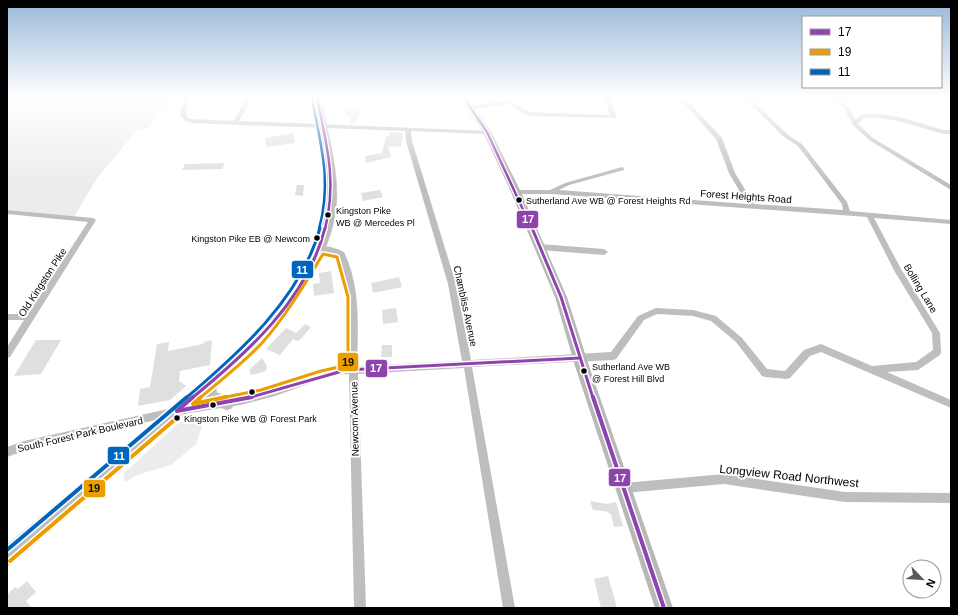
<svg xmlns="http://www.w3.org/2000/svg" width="958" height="615" viewBox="0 0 958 615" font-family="Helvetica,sans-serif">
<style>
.green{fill:#ececec}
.building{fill:#dfdfdf}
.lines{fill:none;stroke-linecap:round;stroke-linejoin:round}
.primary-casing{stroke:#dbdbdb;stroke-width:1}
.street{fill:#bebebe;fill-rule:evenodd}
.secondary{fill:#b8b8b8;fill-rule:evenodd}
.primary{fill:#bebebe;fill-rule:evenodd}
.bus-1-far2-casing{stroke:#fff;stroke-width:5}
.bus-1-far1-casing{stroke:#fff;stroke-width:6}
.bus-1-casing{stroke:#fff;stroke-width:7}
.bus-2-far1-casing{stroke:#fff;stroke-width:6}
.bus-2-casing{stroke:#fff;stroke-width:7}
.bus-3-far2-casing{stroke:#fff;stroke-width:5}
.bus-3-far1-casing{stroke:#fff;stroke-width:6}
.bus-3-casing{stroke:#fff;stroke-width:7}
.bus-1-far2{stroke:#8e44ad;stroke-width:2.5}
.bus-1-far1{stroke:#8e44ad;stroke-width:3}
.bus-1{stroke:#8e44ad;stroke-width:4}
.bus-2-far1{stroke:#eb9e00;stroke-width:3}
.bus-2{stroke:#eb9e00;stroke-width:4}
.bus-3-far2{stroke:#0065bd;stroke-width:2.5}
.bus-3-far1{stroke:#0065bd;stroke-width:3}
.bus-3{stroke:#0065bd;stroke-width:4}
.bus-dot{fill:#000;stroke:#fff;stroke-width:1.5}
.labels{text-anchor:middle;stroke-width:4;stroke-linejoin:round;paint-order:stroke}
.bus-label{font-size:9px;fill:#000;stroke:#fff;text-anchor:start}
.street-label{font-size:10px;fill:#000;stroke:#fff}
.near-street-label{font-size:12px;fill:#000;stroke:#fff}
.line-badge{stroke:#fff;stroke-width:1.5}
.badge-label{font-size:11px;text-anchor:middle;font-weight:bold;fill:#fff}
.pale-badge-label{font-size:11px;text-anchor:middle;font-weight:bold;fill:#111}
</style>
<rect width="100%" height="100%" fill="#fff"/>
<g class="green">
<path d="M7,98H169L149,128L138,129L97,178L74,217L7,210Z"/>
<path d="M191,419V422L204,420L196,444L171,465L140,474L124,482V473L179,423Z"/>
</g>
<g class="building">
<path d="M348,108L361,109L356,122L350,123V119L342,110Z"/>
<path d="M390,132L403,133L401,146L388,147L391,157L366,163L365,156L382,153L386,136H389Z"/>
<path d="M294,133L295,143L266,147L265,138Z"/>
<path d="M225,163L222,169L182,170L185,164Z"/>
<path d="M297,185H304L303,196L295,195Z"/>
<path d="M380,190L383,197L363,201L361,193Z"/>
<path d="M331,271L334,293L314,296L313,284L320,283L319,273Z"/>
<path d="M399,277L402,287L373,293L371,283Z"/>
<path d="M396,308L398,322L383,324L382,310Z"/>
<path d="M305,324L311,327L300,340L297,341L293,339L291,342L280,355L266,349L286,328L296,333Z"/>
<path d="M36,340H61L41,374L14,376Z"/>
<path d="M212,340L210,365L180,371L179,381L186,386L170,400L138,406L140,389L150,387L157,344L169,342L168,351L203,344L204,342Z"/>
<path d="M382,345H392V357H381Z"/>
<path d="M262,358L267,366L266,371L251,375L249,370Z"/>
<path d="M590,501L607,504L616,502L623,526L614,527L611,514L605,511L593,510Z"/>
<path d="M608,576L617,608H601L594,579Z"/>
<path d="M27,581L36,592L26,601L32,608H7V595L15,587L18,589Z"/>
</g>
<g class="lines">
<g class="primary-casing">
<path id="primary" d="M313,98H321C328,134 340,173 336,209C328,275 264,347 216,388L217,393L232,398L234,403L232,408L227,410L206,402L204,398L13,563L7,566V545L221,367L261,326L296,281L314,249L324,210L326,181Z"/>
</g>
<g class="street">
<path d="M183,98H189L186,115L188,118L192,119L234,121L246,98H252L239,121L489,131L490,132L487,134L411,131L412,141L456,284L471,360L611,352L638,316L656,308L693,310L716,316L742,338L767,369L785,371L804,350L821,344L872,366L916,362L933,350L932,333L895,272L867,217L551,194H516L513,192L516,190H550L565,183L622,167L624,168V170L569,185L559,190L747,204L729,173L716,139L679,98H685L722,138L735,173L754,204L843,210L842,204L798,146L784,137L744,98H750L788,135L802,144L847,202L850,211L951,220V224L874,218L901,269L940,333L941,352L940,355L918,370L887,372L951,400V408L821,352L810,356L790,378L787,379L765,377L762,376L736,342L711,321L693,316L657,314L644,320L616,359L613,360L472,367L515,608H503L464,368L358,374L366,608H354L349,374L338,375L322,379L275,396L240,405L177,415L24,451L7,457V447L24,441L177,407L240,397L275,388L322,371L338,367H349L350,319L346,282L338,256L333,253L317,251L316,249C323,243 336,248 344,252C361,287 358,328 357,366L462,361L448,284L406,141L405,131L191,123L184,120L180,115Z"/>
<path d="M604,98H610L617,117L616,118L528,116L508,104L471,110L468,108L471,106L509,100L529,112L610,115Z"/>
<path d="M833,98H839L849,108L856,120L860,115C888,110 918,123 944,130H951V134H944C917,127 892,116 864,118L858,124L873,138L951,185V190L869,140L853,125L845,110Z"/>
<path d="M7,210L93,218L96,220L10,357L7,358V347L24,320H7V314H28L88,222L7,214Z"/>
<path d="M540,244L604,249L608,252L604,255L540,250L536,247Z"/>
<path d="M724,474L845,492L951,493V503L845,502L724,484L624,493L620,492L619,488L620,484L624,483Z"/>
</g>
<path class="secondary" d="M460,98H468L491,132L521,192L567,297L589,366L673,608H655L575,366L555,297L511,192L483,132Z"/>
<use href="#primary" class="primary"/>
<g class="bus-1-far2-casing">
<g id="bus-1-far2">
<path d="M317,98C327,146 337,181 325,229"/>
<path d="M464,98L487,132L532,229"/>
</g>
</g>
<g class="bus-1-far1-casing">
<g id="bus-1-far1">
<path d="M532,228L561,297L593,398"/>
<path d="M192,398C247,353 307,300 325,228"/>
<path d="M248,398L346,370L580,358"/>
</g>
</g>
<g class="bus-1-casing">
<g id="bus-1">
<path d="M593,397L664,608"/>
<path d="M177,411L252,397"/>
<path d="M177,411L193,397"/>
</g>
</g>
<g class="bus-2-far1-casing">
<path id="bus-2-far1" d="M200,398C221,380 243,363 262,343C286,316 304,285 323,254L337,257L348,297V365L321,371L261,390L221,398"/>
</g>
<g class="bus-2-casing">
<g id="bus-2">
<path d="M201,397L193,404L226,397"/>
<path d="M10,561L179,416"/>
</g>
</g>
<g class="bus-3-far2-casing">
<path id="bus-3-far2" d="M312,99C321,146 332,182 319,229"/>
</g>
<g class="bus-3-far1-casing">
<path id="bus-3-far1" d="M186,398C239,353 301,298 320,228"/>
</g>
<g class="bus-3-casing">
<path id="bus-3" d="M7,550L187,397"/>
</g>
<use href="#bus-1-far2" class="bus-1-far2"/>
<use href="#bus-1-far1" class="bus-1-far1"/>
<use href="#bus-1" class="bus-1"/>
<use href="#bus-2-far1" class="bus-2-far1"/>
<use href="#bus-2" class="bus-2"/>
<use href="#bus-3-far2" class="bus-3-far2"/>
<use href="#bus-3-far1" class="bus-3-far1"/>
<use href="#bus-3" class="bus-3"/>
</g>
<linearGradient id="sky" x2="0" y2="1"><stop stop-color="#97b8d8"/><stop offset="0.53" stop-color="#fff"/><stop offset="1" stop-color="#fff" stop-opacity="0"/></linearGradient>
<rect width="958" height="184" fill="url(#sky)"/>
<g class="bus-dot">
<circle cx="519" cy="200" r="3.5"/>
<circle cx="328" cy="215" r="3.5"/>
<circle cx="317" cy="238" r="3.5"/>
<circle cx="584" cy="371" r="3.5"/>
<circle cx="252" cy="392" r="3.5"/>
<circle cx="213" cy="405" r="3.5"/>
<circle cx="177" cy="418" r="3.5"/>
</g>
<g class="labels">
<g class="bus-label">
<text x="526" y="204">Sutherland Ave WB @ Forest Heights Rd</text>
<text x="336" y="214">Kingston Pike<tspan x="336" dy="12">WB @ Mercedes Pl</tspan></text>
<text x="310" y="242" text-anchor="end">Kingston Pike EB @ Newcom</text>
<text x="592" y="370">Sutherland Ave WB<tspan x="592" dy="12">@ Forest Hill Blvd</tspan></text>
<text x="184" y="422">Kingston Pike WB @ Forest Park</text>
</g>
<g class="street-label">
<text transform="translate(746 196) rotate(4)" y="4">Forest Heights Road</text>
<text transform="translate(42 282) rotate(-57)" y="4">Old Kingston Pike</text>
<text transform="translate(921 288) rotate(59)" y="4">Bolling Lane</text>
<text transform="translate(466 306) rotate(78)" y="4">Chambliss Avenue</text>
<text transform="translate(354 419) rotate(-91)" y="4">Newcom Avenue</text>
<text transform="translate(80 434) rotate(-13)" y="4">South Forest Park Boulevard</text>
</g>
<g class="near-street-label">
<text transform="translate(789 476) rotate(6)" y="4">Longview Road Northwest</text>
</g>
</g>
<g class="line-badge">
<rect x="516" y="210" width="23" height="19" rx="4" fill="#8e44ad"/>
<rect x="291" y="260" width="23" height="19" rx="4" fill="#0065bd"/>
<rect x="337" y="352" width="22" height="20" rx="4" fill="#eb9e00"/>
<rect x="365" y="359" width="23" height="19" rx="4" fill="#8e44ad"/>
<rect x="107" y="446" width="23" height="19" rx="4" fill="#0065bd"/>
<rect x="608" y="468" width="23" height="19" rx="4" fill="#8e44ad"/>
<rect x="83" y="479" width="23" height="19" rx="4" fill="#eb9e00"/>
</g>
<g class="badge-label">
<text x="528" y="223">17</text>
<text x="302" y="274">11</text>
<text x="376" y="372">17</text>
<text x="119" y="460">11</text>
<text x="620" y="482">17</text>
</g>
<g class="pale-badge-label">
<text x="348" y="366">19</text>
<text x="94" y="492">19</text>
</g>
<rect width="958" height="615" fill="none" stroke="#000000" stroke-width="16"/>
<rect x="802" y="16" width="140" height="72" fill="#ffffff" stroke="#999999"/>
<rect x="810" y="29" width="20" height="6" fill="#8e44ad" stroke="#999999"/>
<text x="838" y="36" font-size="12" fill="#000000">17</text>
<rect x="810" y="49" width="20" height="6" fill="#eb9e00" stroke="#999999"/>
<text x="838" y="56" font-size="12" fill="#000000">19</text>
<rect x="810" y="69" width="20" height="6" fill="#0065bd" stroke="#999999"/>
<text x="838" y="76" font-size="12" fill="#000000">11</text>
<g transform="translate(922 579) rotate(115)"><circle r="19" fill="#ffffff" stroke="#999999"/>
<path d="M0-3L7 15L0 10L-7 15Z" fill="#595959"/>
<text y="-6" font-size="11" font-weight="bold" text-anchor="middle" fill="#000000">N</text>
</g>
</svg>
